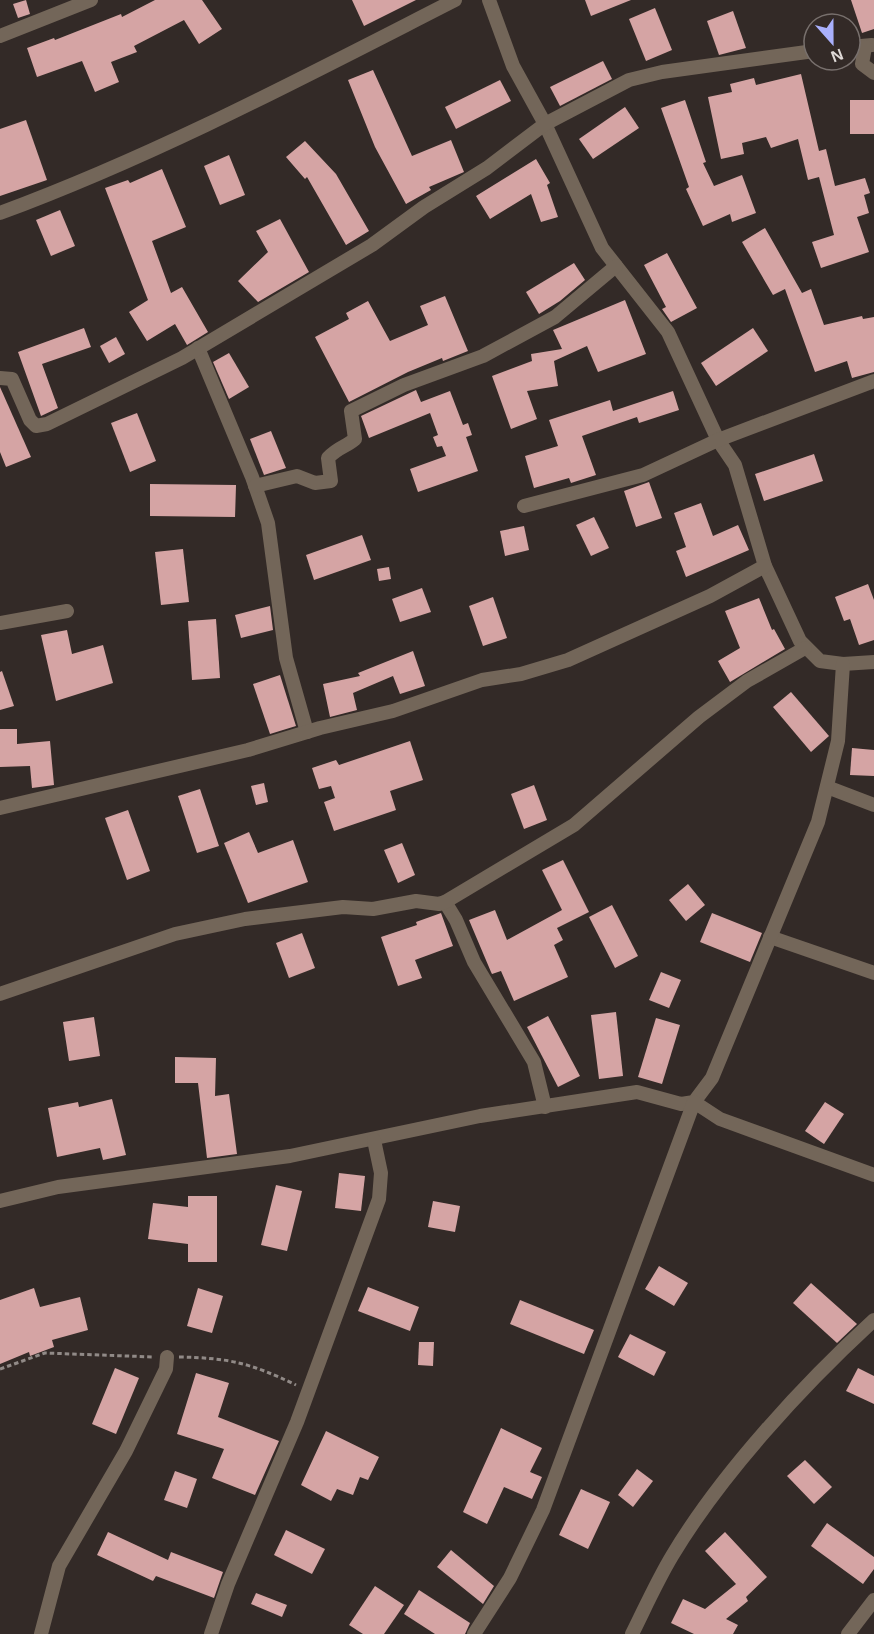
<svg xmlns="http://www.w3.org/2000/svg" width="874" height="1634" viewBox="0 0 874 1634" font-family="Helvetica,sans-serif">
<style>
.building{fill:#d5a4a4}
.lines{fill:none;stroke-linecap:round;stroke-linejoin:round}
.path{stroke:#918a87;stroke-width:3;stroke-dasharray:4.5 3;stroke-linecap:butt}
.minor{stroke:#736659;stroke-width:14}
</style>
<rect width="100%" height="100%" fill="#332a27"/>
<g class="building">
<path d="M26,0L30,14L18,18L13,4Z"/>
<path d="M155,0H202L222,29L199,44L184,20L134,46L137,52L111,62L119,82L95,92L82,61L37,77L27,48L54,38L55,40L121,14L122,17Z"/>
<path d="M352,0H416L364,26Z"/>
<path d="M585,0H631L591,16Z"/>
<path d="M851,0H874V29L862,33Z"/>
<path d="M655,8L672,50L646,61L629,19Z"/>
<path d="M733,11L746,48L719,55L707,21Z"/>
<path d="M603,61L612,79L560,106L550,87Z"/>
<path d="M373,70L412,156L451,140L464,172L429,187L431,190L406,204L375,147L348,80Z"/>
<path d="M801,74L819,151L826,149L835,186L865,178L870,193L864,195L869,213L857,217L869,252L821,268L812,242L834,235L819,177L808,180L798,139L771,148L766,137L742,143L744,154L721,159L708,97L732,92L730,84L754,78L756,85Z"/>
<path d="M500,80L511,101L456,129L445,107Z"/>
<path d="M685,100L706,162L703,163L714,186L742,175L756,213L732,222L730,214L703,226L686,189L689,187L661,108Z"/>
<rect x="850" y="100" width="24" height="34"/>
<path d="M625,107L639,128L593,159L579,139Z"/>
<path d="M26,120L47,180L0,196V129Z"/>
<path d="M305,141L336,174L369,231L346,245L307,177L305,179L286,157Z"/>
<path d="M229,155L245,195L220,205L204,166Z"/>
<path d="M536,159L550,183L547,185L558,217L541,222L531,194L490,219L476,196Z"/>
<path d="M162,169L186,227L152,241L171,293L182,287L208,332L187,345L175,324L147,341L129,312L148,300L105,188L128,180L130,183Z"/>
<path d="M60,210L75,246L51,256L36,220Z"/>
<path d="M280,219L309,272L258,302L238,281L268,252L256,231Z"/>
<path d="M765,228L802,293L811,289L824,325L862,316L863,319L874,317V372L852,378L847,361L815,372L785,289L773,295L742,242Z"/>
<path d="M667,253L697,308L671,322L662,309L666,307L644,265Z"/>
<path d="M574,263L585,280L560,301L539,314L526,292Z"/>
<path d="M445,296L468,351L443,361L442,358L408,372L349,402L315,337L349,319L346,313L368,301L390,341L428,325L420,306Z"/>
<path d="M625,300L646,354L598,372L587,346L554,361L558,386L527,391L537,419L511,429L492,376L532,361L531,354L562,349L553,330Z"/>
<path d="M84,328L91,347L42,364L58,408L41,416L18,352Z"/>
<path d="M753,328L768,351L716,386L701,363Z"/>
<path d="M116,337L125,354L109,363L100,346Z"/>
<path d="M229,353L249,387L229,399L213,362Z"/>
<path d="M0,387L31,457L6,467L0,452Z"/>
<path d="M416,390L421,402L450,391L463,425L468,423L472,435L466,437L478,471L418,492L410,469L446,456L442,446L437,447L433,437L438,435L430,413L369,438L361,416Z"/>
<path d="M673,391L679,410L639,423L637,417L582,436L596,475L571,483L569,478L534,488L525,456L558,446L549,420L610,400L613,411Z"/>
<path d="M137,413L156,461L130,472L111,423Z"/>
<path d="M271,431L286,468L264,475L250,439Z"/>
<path d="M814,454L823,481L764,501L755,474Z"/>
<path d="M649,482L662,518L636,527L624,491Z"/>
<path d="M150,484L236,485L235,517L150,516Z"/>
<path d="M701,503L713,536L738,525L749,550L686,577L676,551L686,547L674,513Z"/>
<path d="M594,517L609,548L591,556L576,525Z"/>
<path d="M524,526L529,550L505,556L500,531Z"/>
<path d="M362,535L371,560L314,580L306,555Z"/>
<path d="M183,549L189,602L161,605L155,552Z"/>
<path d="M389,567L391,579L379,581L377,569Z"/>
<path d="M868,584L874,600V640L859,645L850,619L844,621L835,597Z"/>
<path d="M422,588L431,612L400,622L392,599Z"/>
<path d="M493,597L507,638L483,646L469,606Z"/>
<path d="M759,598L772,630L774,629L785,649L730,682L718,661L740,648L725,611Z"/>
<path d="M270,606L273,630L241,638L235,615Z"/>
<path d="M216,619L220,678L192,680L188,621Z"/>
<path d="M67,630L72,654L103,645L113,683L56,701L41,635Z"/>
<path d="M413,651L425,686L400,694L393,676L353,693L357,710L330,717L323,684L360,676L358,673Z"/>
<path d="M2,671L14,706L0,710V672Z"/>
<path d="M280,675L296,726L270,734L253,684Z"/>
<path d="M791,692L829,736L811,752L773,707Z"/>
<path d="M0,729H17V744L50,741L54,785L32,788L30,766L0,767Z"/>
<path d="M410,741L423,780L390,791L396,810L334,831L324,802L335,798L331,786L319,789L312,768L336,760L339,765Z"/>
<path d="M852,748L874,750V776L850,775Z"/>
<path d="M264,783L268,802L256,805L251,786Z"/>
<path d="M534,785L547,820L524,829L511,794Z"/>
<path d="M200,789L219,846L197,853L178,796Z"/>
<path d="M128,810L150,871L127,880L105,818Z"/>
<path d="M249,832L258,853L293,840L308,882L248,903L224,843Z"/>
<path d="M402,843L415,875L398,883L384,850Z"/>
<path d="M563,860L589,912L557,928L563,940L554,945L568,977L514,1001L501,971L492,974L491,972L469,920L495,910L507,940L562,910L542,870Z"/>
<path d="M688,884L705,905L686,921L669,900Z"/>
<path d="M612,905L638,956L615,968L589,917Z"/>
<path d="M441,913L453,946L415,960L422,978L398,986L381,937L417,925L416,922Z"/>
<path d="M712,913L762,933L750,962L700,942Z"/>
<path d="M302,933L315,968L289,978L276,943Z"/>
<path d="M661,972L681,980L669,1008L649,1000Z"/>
<path d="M616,1012L623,1076L599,1079L591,1015Z"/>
<path d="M548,1016L580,1076L558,1087L527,1027Z"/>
<path d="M94,1017L100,1056L69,1061L63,1022Z"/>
<path d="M656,1018L680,1025L662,1084L638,1077Z"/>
<path d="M175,1057L216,1058L215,1096L229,1094L237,1154L207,1158L198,1083H175Z"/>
<path d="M112,1099L126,1155L103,1160L100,1148L57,1157L48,1108L78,1102L79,1107Z"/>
<path d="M825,1102L844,1114L824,1144L805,1131Z"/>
<path d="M339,1173L365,1176L361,1211L335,1208Z"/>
<path d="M276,1185L302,1191L287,1251L261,1245Z"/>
<path d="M188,1196H217V1262H188V1244L148,1239L153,1203L188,1207Z"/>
<path d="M433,1201L460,1206L455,1232L428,1227Z"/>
<path d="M659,1266L688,1283L674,1306L645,1289Z"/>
<path d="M811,1283L857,1324L837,1343L793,1303Z"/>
<path d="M368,1287L419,1307L410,1331L358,1311Z"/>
<path d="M34,1288L40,1307L80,1297L88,1330L52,1340L54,1347L30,1356L29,1352L0,1364V1300Z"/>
<path d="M198,1288L223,1296L212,1333L187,1326Z"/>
<path d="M520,1300L594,1330L584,1354L510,1324Z"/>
<path d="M630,1334L666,1352L654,1376L618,1357Z"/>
<path d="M419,1342H434L433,1366L418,1365Z"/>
<path d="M115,1368L139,1378L116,1434L92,1424Z"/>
<path d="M858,1368L874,1376V1404L846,1391Z"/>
<path d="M196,1373L229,1383L218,1417L279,1441L255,1495L212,1478L224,1449L177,1434Z"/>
<path d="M501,1428L542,1448L530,1472L542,1477L532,1499L504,1487L487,1524L463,1512Z"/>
<path d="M326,1431L379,1457L368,1480L360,1477L353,1495L337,1489L331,1501L301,1485Z"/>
<path d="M805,1460L832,1487L814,1504L787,1476Z"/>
<path d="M637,1469L653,1481L633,1507L618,1495Z"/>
<path d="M175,1471L197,1479L187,1508L164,1500Z"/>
<path d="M581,1489L610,1502L588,1549L559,1535Z"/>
<path d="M827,1523L874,1557V1569L863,1584L811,1546Z"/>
<path d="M286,1530L325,1549L312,1574L274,1555Z"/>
<path d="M108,1532L168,1560L171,1552L223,1572L214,1598L156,1576L153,1581L97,1555Z"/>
<path d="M725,1532L767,1577L746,1597L748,1601L726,1619L738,1625L733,1634H694L671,1623L683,1599L705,1609L736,1584L705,1551Z"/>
<path d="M451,1550L494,1586L483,1604L437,1567Z"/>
<path d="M375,1586L404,1605L384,1634H363L349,1625Z"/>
<path d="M419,1590L470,1623L465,1634H435L404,1614Z"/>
<path d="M256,1593L287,1605L282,1617L251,1604Z"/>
</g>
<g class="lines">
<g class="path">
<path d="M179,1357C230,1358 250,1363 296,1385"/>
<path d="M0,1369L45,1353L154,1357"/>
</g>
<g class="minor">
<path d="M489,0L513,66L545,124L602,248L668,332L718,440L735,465L765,566L800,641L820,661L843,664L874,662"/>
<path d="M0,36L91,0"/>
<path d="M850,47L872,45"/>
<path d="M865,47L862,64L874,73"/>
<path d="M0,213C157,155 306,76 455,0"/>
<path d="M198,348L252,477L268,523L286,658L307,732"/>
<path d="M0,378L12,379L30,420L36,426L47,424L182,358L372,245L424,207L487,168L545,124L629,80L662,72L814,51"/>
<path d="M255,486L297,476L315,483L331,481L328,458C338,447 346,447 355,439L351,411L404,385L483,356L555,317L616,266"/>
<path d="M524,506L643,475L718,440L874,381"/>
<path d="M0,623L67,611"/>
<path d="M827,787L874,805"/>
<path d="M0,808L248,750L320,728L393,711L482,680L521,674L568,660L710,596L765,566"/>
<path d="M445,902L456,920L474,962L534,1062L545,1107"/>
<path d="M770,937L874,973"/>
<path d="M0,994L175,934L245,919L343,907L373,909L416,901L439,904L445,902L574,825L699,717L747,681L805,648"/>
<path d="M0,1201L58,1187L290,1156L480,1116L637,1092L681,1104L694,1102L712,1078L818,822L838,741L843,664"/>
<path d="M41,1634L59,1566L126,1451L166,1369L167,1357"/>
<path d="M211,1634L228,1584L297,1422L379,1199L381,1173L374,1140"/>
<path d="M474,1634L510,1578L543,1510L694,1102L720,1119L874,1175"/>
<path d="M632,1634C645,1608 657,1581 672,1556C721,1474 803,1385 874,1320"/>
<path d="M848,1634L874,1600"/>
</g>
</g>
<g transform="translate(832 42) rotate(159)"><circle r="28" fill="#332a27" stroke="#78706d" stroke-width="1.5"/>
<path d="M0-4.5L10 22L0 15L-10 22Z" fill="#a9b0fc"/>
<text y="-9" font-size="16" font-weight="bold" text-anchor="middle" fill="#dfdad7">N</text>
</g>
</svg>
